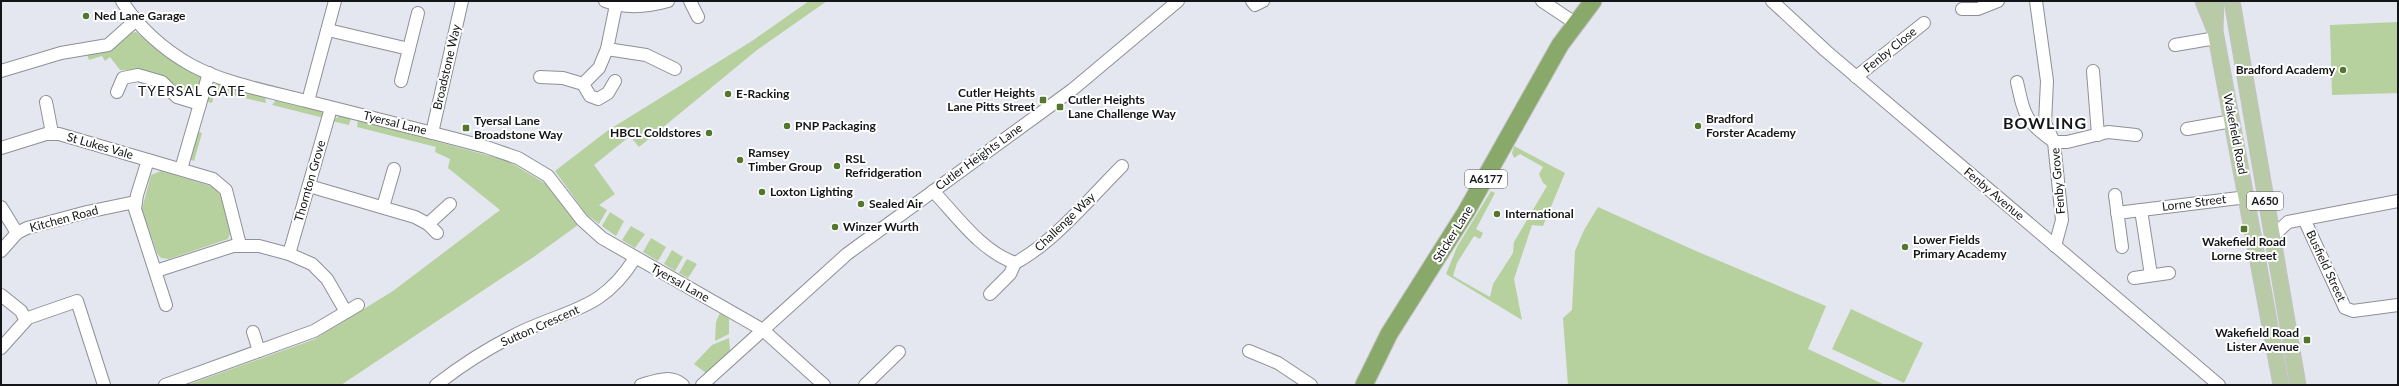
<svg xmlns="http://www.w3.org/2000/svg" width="2399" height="386" viewBox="0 0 2399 386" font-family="Lato,sans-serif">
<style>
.green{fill:#b6d09e}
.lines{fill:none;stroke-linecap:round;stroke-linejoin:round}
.minor-casing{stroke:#8d9097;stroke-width:14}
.major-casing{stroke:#c2c2c3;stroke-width:17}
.highway-casing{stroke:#c2c2c3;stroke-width:19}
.minor{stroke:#fff;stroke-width:12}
.major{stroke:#b8cba6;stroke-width:15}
.highway{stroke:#89a96b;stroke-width:17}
.poi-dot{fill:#54762d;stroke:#fff;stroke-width:1.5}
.labels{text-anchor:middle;stroke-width:4;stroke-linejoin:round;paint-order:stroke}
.shield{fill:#fff;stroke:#5a5b5d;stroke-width:1}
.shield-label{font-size:11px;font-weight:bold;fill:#141518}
.poi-label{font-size:12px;font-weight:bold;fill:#141518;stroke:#fff;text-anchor:start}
.street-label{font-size:12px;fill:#141518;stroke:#fff}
.quarter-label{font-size:14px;letter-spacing:1px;fill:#141518;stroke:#fff}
.district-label{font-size:16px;font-weight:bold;letter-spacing:1px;fill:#141518;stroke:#fff}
</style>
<rect width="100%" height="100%" fill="#e4e7ef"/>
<g class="green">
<path d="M809,1H827L757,50L639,147L630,136L594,165L615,194L599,205L607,210L599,224L586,214L555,171L607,131L752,41Z"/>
<path d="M2398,22V93L2332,95L2330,25Z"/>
<path d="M136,32L163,54L204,78L196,96L192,98L134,70H120L110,57L105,61L102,56L89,60L87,54L110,49L129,33Z"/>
<path d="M217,83L265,97L266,103L215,91L212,103L205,101L209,89Z"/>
<path d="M276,100L319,110L323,113L324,118L272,105Z"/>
<path d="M339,116L351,118L349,125L332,121Z"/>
<path d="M358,120L508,161L551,187L578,225L535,256L341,385H187L315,339L393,291L500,210L448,168L450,159L435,152L436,147L357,127Z"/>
<path d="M196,131L202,133L194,161L189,159Z"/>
<path d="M1514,146L1565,173L1543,226L1532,225L1514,279L1522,320L1446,274L1457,247L1491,191L1495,193L1476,229L1483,233L1480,239L1474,236L1457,263L1453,276L1490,297L1493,284L1513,253L1514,242L1547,186L1543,183L1539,174L1543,167L1520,154L1514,158L1512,153Z"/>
<path d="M161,171L214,187L221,196L230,234L228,239L169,259L161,258L157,253L142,209L151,175Z"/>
<path d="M1598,207L1696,251L1826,306L1808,349L1885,385H1568L1563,318L1572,310L1575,251L1584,230Z"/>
<path d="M610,212L624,221L616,236L602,226Z"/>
<path d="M631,226L645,234L635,248L622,240Z"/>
<path d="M651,238L666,247L658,261L643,252Z"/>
<path d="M672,250L683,257L675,271L664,264Z"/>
<path d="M687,259L697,264L688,278L679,273Z"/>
<path d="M1851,309L1923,343L1904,383L1832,349Z"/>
<path d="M720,313L729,319V334L715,341L716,322Z"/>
<path d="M729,338L730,351L706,373L694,364L712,345Z"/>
</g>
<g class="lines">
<g class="minor-casing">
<g id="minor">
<path d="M122,1C138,27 164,50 191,65C226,84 268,91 306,101C366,116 426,131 486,147L518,158L548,176L582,220L602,238L763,330L824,385"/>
<path d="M605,1C626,9 647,7 668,1"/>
<path d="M690,1L698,17"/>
<path d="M1252,1L1255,5L1263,1"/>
<path d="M1542,1L1575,23"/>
<path d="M1772,1L1826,51L2219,385"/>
<path d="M2036,1L2047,81L2045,123L2054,142H2067L2108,132L2136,135"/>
<path d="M1962,9H1978L1998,1"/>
<path d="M328,30L409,49"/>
<path d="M2175,45L2216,38"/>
<path d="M607,49L646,55L675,69"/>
<path d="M1,71L61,53L108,45L136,20"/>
<path d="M2093,71L2098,135"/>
<path d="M540,77L563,78L583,84L599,68L607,49L616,5"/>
<path d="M1856,77L1924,23"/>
<path d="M401,81L418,13"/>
<path d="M2017,82C2025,118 2025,120 2054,142L2062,220L2055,246"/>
<path d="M583,84L590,96L598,99L608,93L615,81"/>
<path d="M117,92L123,78L138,75L162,82L177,97L200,104"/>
<path d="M308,101L335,1"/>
<path d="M46,102L52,133"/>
<path d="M2187,129L2232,121"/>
<path d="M432,133L462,1"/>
<path d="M1,148L46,134H59L213,179L226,190L240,245"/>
<path d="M148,160L137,195L135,209L166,305"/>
<path d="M181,169L209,73"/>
<path d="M309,186L415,217L428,224L437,233"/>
<path d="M933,191C958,217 980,250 1015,263C1053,243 1091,197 1122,166"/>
<path d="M2115,195L2122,247"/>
<path d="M1,207L17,233"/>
<path d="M383,207L394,169"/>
<path d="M2141,210L2151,275"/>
<path d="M2117,213L2247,197"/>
<path d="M2304,219L2345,308L2353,311L2398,305"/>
<path d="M428,224L450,204"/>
<path d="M2272,237L2288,222L2398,201"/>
<path d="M1,251L17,233L27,228L87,212L135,202"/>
<path d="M289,254L331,108"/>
<path d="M156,271L233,246H259L289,254L312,264L327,279L346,312"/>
<path d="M2134,278L2169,273"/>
<path d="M990,294L1010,274L1015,263"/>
<path d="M1,295L21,311L25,319"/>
<path d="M253,332L259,351"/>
<path d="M1,348L28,318L77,301L104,385"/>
<path d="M1249,351L1278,363L1311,385"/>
<path d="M165,385L314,331L358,305"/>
<path d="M436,385C463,364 493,345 523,331C573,308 603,309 635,258"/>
<path d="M641,385C655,381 670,374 683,385"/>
<path d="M702,385L847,254L1072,90L1178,1"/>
<path d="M865,385L899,352"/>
</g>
</g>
<g class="major-casing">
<g id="major">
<path d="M2203,1L2214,28"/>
<path d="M2216,1L2215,31L2281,385"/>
<path d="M2232,1L2298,385"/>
</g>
</g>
<g class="highway-casing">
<path id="highway" d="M1364,385L1389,334L1466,212L1560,45L1593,1"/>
</g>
<use href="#minor" class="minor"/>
<use href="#major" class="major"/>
<use href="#highway" class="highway"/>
</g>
<g class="poi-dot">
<circle cx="86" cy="16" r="4"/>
<circle cx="2343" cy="70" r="4"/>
<circle cx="728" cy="94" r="4"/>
<rect x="1039" y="96" width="8" height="8" rx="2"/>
<rect x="1056" y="103" width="8" height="8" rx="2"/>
<circle cx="787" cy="126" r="4"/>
<circle cx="1698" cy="126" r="4"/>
<rect x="462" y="124" width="8" height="8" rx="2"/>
<circle cx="709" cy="133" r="4"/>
<circle cx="740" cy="160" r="4"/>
<circle cx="837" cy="166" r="4"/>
<circle cx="762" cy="192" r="4"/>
<circle cx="861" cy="204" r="4"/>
<circle cx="1497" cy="214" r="4"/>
<circle cx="835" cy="227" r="4"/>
<rect x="2240" y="225" width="8" height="8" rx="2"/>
<circle cx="1905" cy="247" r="4"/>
<rect x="2303" y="336" width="8" height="8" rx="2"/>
</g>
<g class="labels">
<g class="shield">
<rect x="1465" y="170" width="42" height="18" rx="3"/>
<rect x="2247" y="192" width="36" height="18" rx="3"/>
</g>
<g class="shield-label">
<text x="1486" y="183">A6177</text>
<text x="2265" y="205">A650</text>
</g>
<g class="poi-label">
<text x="94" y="20">Ned Lane Garage</text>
<text x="2335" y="74" text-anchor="end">Bradford Academy</text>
<text x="1035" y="97" text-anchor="end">Cutler Heights<tspan x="1035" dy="14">Lane Pitts Street</tspan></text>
<text x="736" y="98">E-Racking</text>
<text x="1068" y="104">Cutler Heights<tspan x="1068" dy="14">Lane Challenge Way</tspan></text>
<text x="1706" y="123">Bradford<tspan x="1706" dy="14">Forster Academy</tspan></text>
<text x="474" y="125">Tyersal Lane<tspan x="474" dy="14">Broadstone Way</tspan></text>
<text x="795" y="130">PNP Packaging</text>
<text x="701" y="137" text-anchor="end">HBCL Coldstores</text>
<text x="748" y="157">Ramsey<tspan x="748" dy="14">Timber Group</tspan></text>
<text x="845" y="163">RSL<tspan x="845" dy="14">Refridgeration</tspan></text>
<text x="770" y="196">Loxton Lighting</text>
<text x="869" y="208">Sealed Air</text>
<text x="1505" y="218">International</text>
<text x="843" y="231">Winzer Wurth</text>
<text x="1913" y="244">Lower Fields<tspan x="1913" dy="14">Primary Academy</tspan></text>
<text x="2244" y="246" text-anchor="middle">Wakefield Road<tspan x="2244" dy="14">Lorne Street</tspan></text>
<text x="2299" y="337" text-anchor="end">Wakefield Road<tspan x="2299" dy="14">Lister Avenue</tspan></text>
</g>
<g class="street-label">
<text transform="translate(1890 50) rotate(-39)" y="4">Fenby Close</text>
<text transform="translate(447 67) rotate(-77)" y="4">Broadstone Way</text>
<text transform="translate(395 123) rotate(14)" y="4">Tyersal Lane</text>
<text transform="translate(2235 134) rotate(79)" y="4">Wakefield Road</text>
<text transform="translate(100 146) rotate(16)" y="4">St Lukes Vale</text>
<text transform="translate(979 157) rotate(-36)" y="4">Cutler Heights Lane</text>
<text transform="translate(310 181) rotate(-74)" y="4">Thornton Grove</text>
<text transform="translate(2058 181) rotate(-95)" y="4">Fenby Grove</text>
<text transform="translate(1994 194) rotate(40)" y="4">Fenby Avenue</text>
<text transform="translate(2194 203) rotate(-7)" y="4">Lorne Street</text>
<text transform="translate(64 219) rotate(-15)" y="4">Kitchen Road</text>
<text transform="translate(1065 222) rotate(-44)" y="4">Challenge Way</text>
<text transform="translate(1453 234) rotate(-58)" y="4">Sticker Lane</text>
<text transform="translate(2326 266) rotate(65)" y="4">Busfield Street</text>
<text transform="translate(680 283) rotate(29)" y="4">Tyersal Lane</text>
<text transform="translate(540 326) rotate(-24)" y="4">Sutton Crescent</text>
</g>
<g class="quarter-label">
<text x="192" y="96">TYERSAL GATE</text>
</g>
<g class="district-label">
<text x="2045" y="129">BOWLING</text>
</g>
</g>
<rect width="2399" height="386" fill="none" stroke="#141518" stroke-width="4"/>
</svg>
